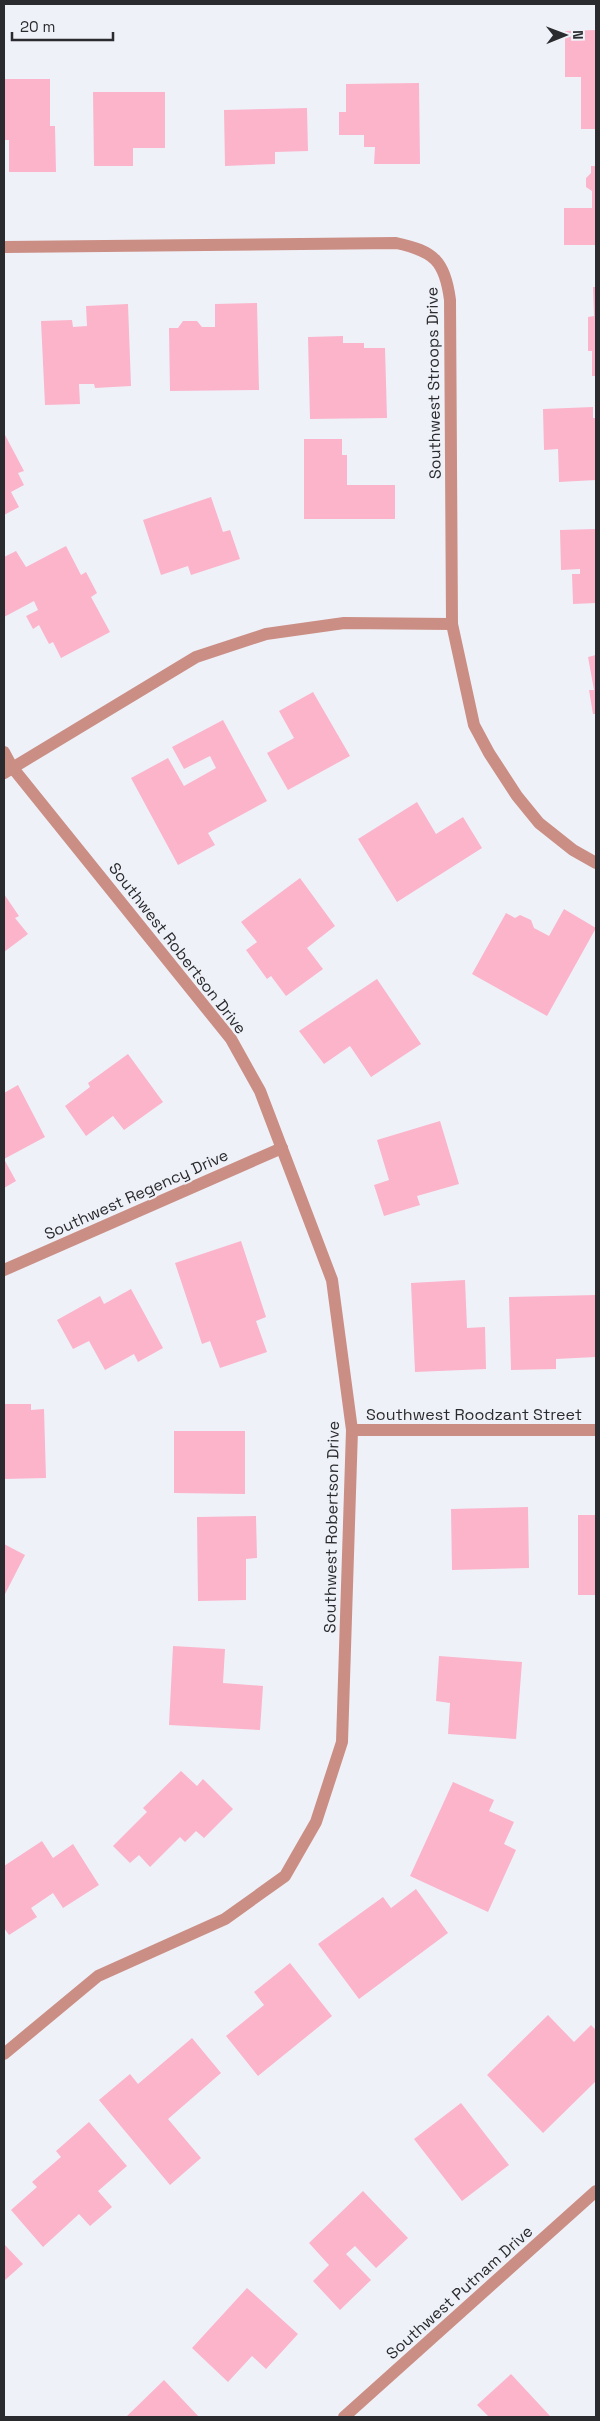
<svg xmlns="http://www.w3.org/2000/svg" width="600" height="2421" viewBox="0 0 600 2421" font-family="'Space Grotesk',sans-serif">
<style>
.building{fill:#fbb4ca}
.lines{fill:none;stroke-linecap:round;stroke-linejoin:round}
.street{stroke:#cb8e84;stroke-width:12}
.labels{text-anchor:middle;stroke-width:4.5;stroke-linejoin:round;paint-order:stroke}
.street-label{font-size:16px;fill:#2a2b2e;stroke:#eff1f9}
</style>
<rect width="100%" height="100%" fill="#eff1f9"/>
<g class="building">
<path d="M596,30V129H581V77H565V31Z"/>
<path d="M4,79H50V126H55L56,172H9V140H4Z"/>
<path d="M419,83L420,164H374L375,147H364V135H339V112H346V84Z"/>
<path d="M93,92H165V148H133V166H94Z"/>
<path d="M307,108L308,151L275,152V164L225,166L224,110Z"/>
<path d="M591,166H596V245H564V208H592V191L586,187V178L591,173Z"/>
<path d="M593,287H596V376H592V351H588V317L594,316Z"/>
<path d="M257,303L259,390L170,391L169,328H178L183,321H197L202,327H215V304Z"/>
<path d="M128,304L131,386L95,388L94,384H79L80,404L45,405L41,321L72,320L73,327L87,326L86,306Z"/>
<path d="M343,336V343H364V348H385L387,418L310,419L308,337Z"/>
<path d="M593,407V418H596V480L559,482L558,449L544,450L543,409Z"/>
<path d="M4,433L24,471L18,473L24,485L11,492L19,507L4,515Z"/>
<path d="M304,439H342V455H347V485H395V519H304Z"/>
<path d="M211,497L223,532L230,530L240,559L191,575L188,566L161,575L143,520Z"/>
<path d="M596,529V603L573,604L572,574H580V569L561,570L560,530Z"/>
<path d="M66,546L81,575L86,572L97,593L91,597L110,632L61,658L53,642L49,644L39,625L33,629L26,616L38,610L34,601L4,617V557L16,551L26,567Z"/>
<path d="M596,655V714H593L589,690H594L588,657Z"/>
<path d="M313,692L350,756L288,790L267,753L294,738L279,711Z"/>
<path d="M223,720L267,801L208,833L215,845L178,865L131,778L168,758L184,786L216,768L210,756L184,769L172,747Z"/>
<path d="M417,802L436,834L463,817L482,848L397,902L358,839Z"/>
<path d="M300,878L335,926L307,948L323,969L286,996L271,976L267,979L246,950L257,942L241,922Z"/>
<path d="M4,894L19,916L15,918L28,934L4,952Z"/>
<path d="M564,909L596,928L547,1016L472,974L506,913L515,918L520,915L531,920L534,928L549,936Z"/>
<path d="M377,979L421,1044L371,1077L350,1046L324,1064L299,1031Z"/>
<path d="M128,1054L163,1102L124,1130L113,1116L86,1136L65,1106L90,1087L88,1083Z"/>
<path d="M18,1085L45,1137L4,1159L16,1181L4,1188V1093Z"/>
<path d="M440,1121L459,1184L417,1196L420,1205L384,1216L374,1185L389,1180L377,1140Z"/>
<path d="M241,1241L266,1317L256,1321L267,1352L220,1368L210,1341L202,1344L175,1263Z"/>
<path d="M465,1280L467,1328L485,1327L486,1369L415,1372L411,1283Z"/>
<path d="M131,1289L163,1348L138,1362L134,1354L105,1370L89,1341L73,1349L57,1320L100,1296L104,1304Z"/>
<path d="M596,1295V1357L556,1359V1369L511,1370L509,1297Z"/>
<path d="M4,1404H31V1410L44,1409L46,1478L4,1479Z"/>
<path d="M174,1431H245V1494L174,1493Z"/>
<path d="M528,1507L529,1568L452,1570L451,1509Z"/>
<rect x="578" y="1515" width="18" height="80"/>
<path d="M256,1516L257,1558L246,1559V1600L198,1601L197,1517Z"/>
<path d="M4,1544L25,1555L4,1596Z"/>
<path d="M173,1646L225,1649L223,1683L263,1686L260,1730L169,1725Z"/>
<path d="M439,1656L522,1662L516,1739L448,1734L450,1703L436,1701Z"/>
<path d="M181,1771L197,1786L203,1779L233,1809L204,1838L196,1831L185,1842L180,1837L150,1867L139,1855L130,1863L113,1846L147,1812L143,1808Z"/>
<path d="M453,1782L494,1800L489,1811L514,1822L504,1844L516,1850L488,1912L410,1876Z"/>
<path d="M42,1841L53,1858L73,1844L99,1885L63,1908L53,1893L31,1908L37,1917L9,1935L4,1928V1866Z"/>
<path d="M416,1889L448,1933L359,1999L318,1944L383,1897L391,1908Z"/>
<path d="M290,1963L332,2016L258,2076L226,2036L264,2005L254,1992Z"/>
<path d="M548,2015L574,2042L591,2025L596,2030V2081L543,2133L487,2075Z"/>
<path d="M192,2038L221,2073L168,2119L201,2158L170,2185L99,2100L130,2074L138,2084Z"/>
<path d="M461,2103L509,2165L462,2201L414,2139Z"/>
<path d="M89,2122L127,2166L98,2191L112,2207L90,2226L79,2214L43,2247L11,2210L37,2187L32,2182L61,2157L56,2151Z"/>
<path d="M363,2191L408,2238L376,2268L355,2246L346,2254L371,2280L340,2310L313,2281L329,2265L309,2243Z"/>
<path d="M4,2244L23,2264L4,2281Z"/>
<path d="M247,2288L298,2334L266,2369L252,2356L228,2382L192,2348Z"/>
<path d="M511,2374L551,2417H489L477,2405Z"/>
<path d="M164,2380L199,2417H126Z"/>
</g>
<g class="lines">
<g class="street">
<path d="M4,247L396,243C434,251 445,261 450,300L452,624L474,725L489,753L517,796L539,823L573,850L596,863"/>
<path d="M4,752L12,767L231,1039L260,1091L332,1280L352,1430L342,1742L316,1822L285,1876L225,1919L98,1976L4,2054"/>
<path d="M4,773L196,657L266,634L344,623L452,624"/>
<path d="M4,1270L282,1148"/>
<path d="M352,1430H596"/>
<path d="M344,2417L596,2191"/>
</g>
</g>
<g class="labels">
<g class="street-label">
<text transform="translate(433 383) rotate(-91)" y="6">Southwest Stroops Drive</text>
<text transform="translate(178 948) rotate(52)" y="6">Southwest Robertson Drive</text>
<text transform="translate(136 1194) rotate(-24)" y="6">Southwest Regency Drive</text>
<text x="474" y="1420">Southwest Roodzant Street</text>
<text transform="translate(331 1527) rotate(-89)" y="6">Southwest Robertson Drive</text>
<text transform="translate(459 2292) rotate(-42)" y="6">Southwest Putnam Drive</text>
</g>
</g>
<rect width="600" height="2421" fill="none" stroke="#2a2b2e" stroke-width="10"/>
<g transform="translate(565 35) rotate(89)" stroke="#eff1f9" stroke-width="4" paint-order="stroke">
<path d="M0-4L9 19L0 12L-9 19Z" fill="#2a2b2e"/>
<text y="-8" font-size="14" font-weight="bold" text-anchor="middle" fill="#2a2b2e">N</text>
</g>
<path d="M12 32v8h101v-8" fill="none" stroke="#2a2b2e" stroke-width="2.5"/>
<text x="20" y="32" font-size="15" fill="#2a2b2e" stroke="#eff1f9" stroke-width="4" paint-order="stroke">20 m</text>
</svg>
